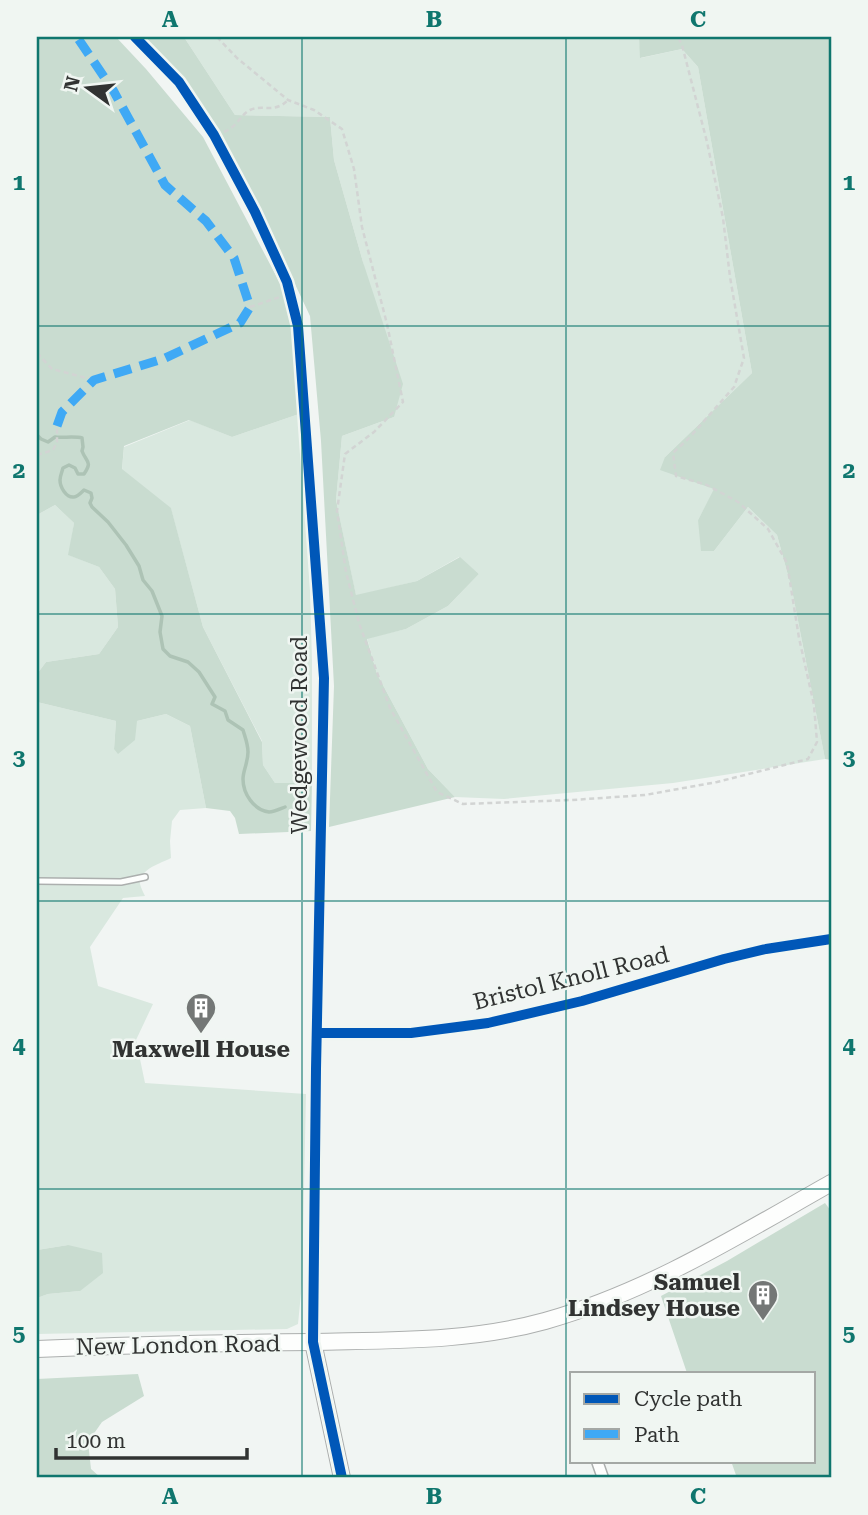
<svg xmlns="http://www.w3.org/2000/svg" width="868" height="1515" viewBox="0 0 868 1515" font-family="'Roboto Serif',serif">
<style>
.green{fill:#d9e8df}
.forest{fill:#c9dcd0}
.lines{fill:none;stroke-linecap:round;stroke-linejoin:round}
.stream{stroke:#adc3b5;stroke-width:3.5}
.lane-casing{stroke:#acafae;stroke-width:8}
.street-casing{stroke:#acafae;stroke-width:13}
.secondary-casing{stroke:#acafae;stroke-width:18}
.path{stroke:#d2d4d3;stroke-width:2.5;stroke-dasharray:5 3.5;stroke-linecap:butt}
.lane{stroke:#fdfefd;stroke-width:5}
.street{stroke:#fdfefd;stroke-width:10}
.secondary{stroke:#fdfefd;stroke-width:16}
.quiet{stroke:#3fa9f5;stroke-width:9;stroke-dasharray:18 9;stroke-linecap:butt}
.cycleway-casing{stroke:#f0f6f2;stroke-width:15}
.cycleway{stroke:#0057b8;stroke-width:10}
.grid{fill:none;stroke:#0f766e;stroke-width:2;stroke-opacity:0.55}
.labels{text-anchor:middle;stroke-width:5;stroke-linejoin:round;paint-order:stroke}
.street-label{font-size:23px;fill:#313332;stroke:#f0f6f2}
.poi-label{font-size:23px;font-weight:bold;fill:#313332;stroke:#f0f6f2}
.neatline{fill:none;stroke:#0f766e;stroke-width:2.5}
.grid-label{font-size:23px;text-anchor:middle;font-weight:bold;fill:#0f766e}
</style>
<rect width="100%" height="100%" fill="#f1f5f3"/>
<g class="green">
<path d="M184,37H639L641,58L682,49L698,67L752,373L665,457L715,489L698,520L714,551L748,507L777,535L792,590L825,759L673,783L504,799L455,797L428,769L377,674L367,638L406,629L448,606L479,574L459,557L417,581L356,596L336,500L342,436L394,417L363,262L334,160L330,117L235,115Z"/>
<path d="M299,414L309,556L312,660V783H275L263,765L262,741L203,627L171,509L122,470L124,447L190,420L232,437Z"/>
<path d="M55,505L74,523L69,555L99,567L115,589L118,627L99,654L46,662L37,674V515Z"/>
<path d="M37,702L116,721L114,749L137,721L166,714L190,726L206,808L180,810L172,821L170,841L171,858C161,863 138,870 140,884C141,888 143,892 145,896L123,898L90,947L98,986L153,1004L136,1040L145,1083L306,1094L302,1283L298,1324L287,1329L37,1334V1298L48,1294L80,1291L68,1245L37,1250Z"/>
</g>
<g class="forest">
<path d="M37,37H116L146,69L203,137L281,285L293,329L299,414L232,437L189,420L124,446L122,469L171,508L203,627L262,742L263,765L275,783H312L311,831L239,834L235,818L230,811L206,808L190,726L166,714L137,721L135,740L118,754L114,749L116,721L37,702V674L46,662L99,654L118,627L115,589L99,567L68,555L74,523L55,505L37,515Z"/>
<path d="M145,37H184L235,115L330,117L334,160L363,262L403,384L394,417L342,436L336,500L356,595L417,581L460,557L479,574L448,606L406,629L367,639L377,674L428,769L455,797L329,827L334,686L321,441L310,316L261,212L210,123Z"/>
<path d="M639,37H831V760L825,759L792,590L777,535L748,507L714,551H701L698,520L714,489L660,470L665,457L752,373L698,67L682,49L640,58Z"/>
<path d="M825,1203L831,1211V1478H737L731,1461H814V1373H687L661,1296L727,1261Z"/>
<path d="M68,1245L102,1253L103,1273L80,1291L48,1294L37,1298V1250Z"/>
<path d="M138,1374L144,1396L102,1422L88,1442L91,1469L101,1478H37V1379Z"/>
</g>
<g class="lines">
<path class="stream" d="M37,435L41,439L48,442L55,437C62,438 76,436 82,438L83,447L82,451C86,462 93,461 84,474H78L75,468L69,465L63,468C62,472 60,476 60,480C60,487 66,498 74,497C77,497 82,492 84,490L91,493L92,498L90,503L92,507L108,522L126,545L139,566L143,580L152,591L162,616L160,632L163,649L170,656L188,662L199,672L215,697L212,704L225,711L228,720L243,730C245,737 248,744 248,752C248,763 243,770 243,779C243,794 254,810 269,812C274,812 280,809 285,807"/>
<g class="lane-casing">
<path id="lane" d="M37,881L121,882L145,877"/>
</g>
<g class="street-casing">
<g id="street">
<path d="M135,37L179,82L214,135L255,212L287,282L298,326L324,678L316,1069L313,1342"/>
<path d="M317,1033H411L488,1023L582,1001L724,959L766,949L831,939"/>
<path d="M597,1461L603,1478"/>
</g>
</g>
<g class="secondary-casing">
<g id="secondary">
<path d="M313,1342L342,1478"/>
<path d="M37,1349C129,1345 221,1343 313,1342C391,1340 469,1342 545,1321C648,1292 739,1235 831,1183"/>
</g>
</g>
<g class="path">
<path d="M217,37L237,58L288,100L314,110L342,129L354,169L362,227L387,324L403,402L374,432L345,454L337,511L346,572L359,623L390,708L437,792L463,804L572,800L645,795L717,782L808,759L817,742L814,705L799,638L787,563L768,529L738,502L707,485L676,476L673,453L690,437L734,387L744,358L730,277L723,218L707,142L682,45L678,37"/>
<path d="M224,132C238,126 241,114 250,110C263,104 274,114 288,100"/>
<path d="M250,307L280,297"/>
<path d="M37,353L52,369L94,380"/>
<path d="M37,455L53,450L57,442V426"/>
</g>
<use href="#lane" class="lane"/>
<use href="#street" class="street"/>
<use href="#secondary" class="secondary"/>
<path class="quiet" d="M57,426L62,412L94,380L163,359L240,323L250,307L234,258L206,221L165,185L113,90L77,37"/>
<g class="cycleway-casing">
<g id="cycleway">
<path d="M135,37L179,82L214,135L255,212L287,282L298,326L324,678L316,1069L313,1342L342,1478"/>
<path d="M317,1033H411L488,1023L582,1001L724,959L766,949L831,939"/>
</g>
</g>
<use href="#cycleway" class="cycleway"/>
</g>
<path class="grid" d="M302,37V1478M566,37V1478M37,326H831M37,614H831M37,901H831M37,1189H831"/>
<defs>
<g id="building-pin" transform="scale(1.575)"><path d="M0 17L-7.5 6A9.5 9.5 0 1 1 7.5 6Z" fill="#747776" stroke="#f0f6f2"/><path d="M-4-6H4V6H1V3H-1V6H-4ZM-2.5-4.3h1.7v1.8h-1.7ZM.8-4.3h1.7v1.8H.8ZM-2.5-1h1.7V.8h-1.7ZM.8-1h1.7V.8H.8Z" fill="#fff"/></g>
</defs>
<g fill-rule="evenodd">
<use href="#building-pin" x="201" y="1008"/>
<use href="#building-pin" x="763" y="1295"/>
</g>
<g class="labels">
<g class="street-label">
<text transform="translate(299 735) rotate(-90)" y="8">Wedgewood Road</text>
<text transform="translate(571 978) rotate(-14)" y="8">Bristol Knoll Road</text>
<text transform="translate(178 1345) rotate(-1)" y="8">New London Road</text>
</g>
<g class="poi-label">
<text x="201" y="1057">Maxwell House</text>
<text x="740" y="1290" text-anchor="end">Samuel<tspan x="740" dy="26">Lindsey House</tspan></text>
</g>
</g>
<rect width="868" height="1515" fill="none" stroke="#f0f6f2" stroke-width="77"/>
<rect x="570" y="1372" width="245" height="91" fill="#f0f6f2" stroke="#a4a8a5" stroke-width="2"/>
<rect x="584" y="1394" width="35" height="10" fill="#0057b8" stroke="#a4a8a5" stroke-width="2"/>
<text x="634" y="1406" font-size="21" fill="#313332">Cycle path</text>
<rect x="584" y="1429" width="35" height="10" fill="#3fa9f5" stroke="#a4a8a5" stroke-width="2"/>
<text x="634" y="1442" font-size="21" fill="#313332">Path</text>
<g transform="translate(88 88) rotate(285)" stroke="#f0f6f2" stroke-width="5" paint-order="stroke">
<path d="M0-5L12 26L0 18L-12 26Z" fill="#313332"/>
<text y="-10" font-size="19" font-weight="bold" text-anchor="middle" fill="#313332">N</text>
</g>
<path d="M56 1448v10h191v-10" fill="none" stroke="#313332" stroke-width="3.5"/>
<text x="66" y="1448" font-size="21" fill="#313332" stroke="#f0f6f2" stroke-width="5" paint-order="stroke">100 m</text>
<rect x="38" y="38" width="792" height="1438" class="neatline"/>
<g class="grid-label">
<text x="170" y="27">A</text>
<text x="434" y="27">B</text>
<text x="698" y="27">C</text>
<text x="19" y="190">1</text>
<text x="849" y="190">1</text>
<text x="19" y="478">2</text>
<text x="849" y="478">2</text>
<text x="19" y="765">3</text>
<text x="849" y="765">3</text>
<text x="19" y="1053">4</text>
<text x="849" y="1053">4</text>
<text x="19" y="1341">5</text>
<text x="849" y="1341">5</text>
<text x="170" y="1504">A</text>
<text x="434" y="1504">B</text>
<text x="698" y="1504">C</text>
</g>
</svg>
